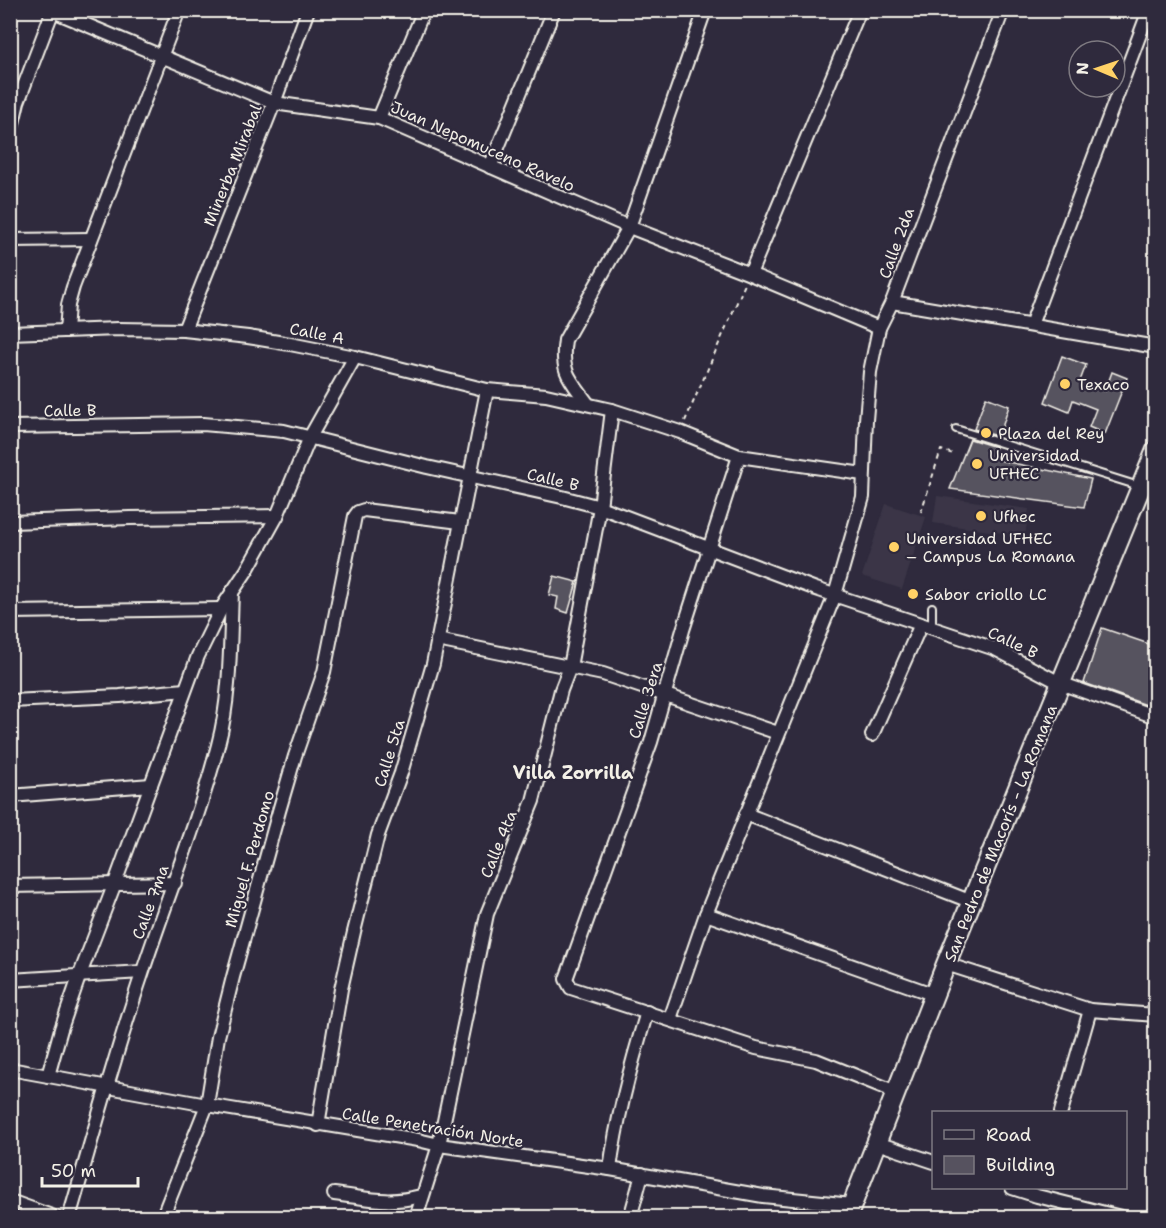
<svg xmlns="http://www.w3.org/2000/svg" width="1166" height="1228" viewBox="0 0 1166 1228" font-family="'Shantell Sans',sans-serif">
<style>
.built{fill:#3b3647}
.building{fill:#56525f;stroke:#f4f1e8;stroke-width:1.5}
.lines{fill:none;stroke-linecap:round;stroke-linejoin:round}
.lane-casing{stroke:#f4f1e8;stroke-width:10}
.street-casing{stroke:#f4f1e8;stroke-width:16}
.primary-casing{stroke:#f4f1e8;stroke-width:22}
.path{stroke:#f4f1e8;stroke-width:2;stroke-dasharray:4.5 4.5;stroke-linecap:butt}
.lane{stroke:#2f2a3d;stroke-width:6}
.street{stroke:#2f2a3d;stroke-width:12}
.primary{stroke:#2f2a3d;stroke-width:18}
.poi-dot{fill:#ffd166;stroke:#2f2a3d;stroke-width:2}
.labels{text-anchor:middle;stroke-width:4.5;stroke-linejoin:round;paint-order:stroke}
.street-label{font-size:16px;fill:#f4f1e8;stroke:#2f2a3d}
.poi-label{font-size:16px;fill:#f4f1e8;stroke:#2f2a3d;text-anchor:start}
.neighbourhood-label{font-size:18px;font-weight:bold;fill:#f4f1e8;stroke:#2f2a3d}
</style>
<rect width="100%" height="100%" fill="#2f2a3d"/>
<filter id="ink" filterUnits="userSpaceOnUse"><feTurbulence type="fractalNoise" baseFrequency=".0167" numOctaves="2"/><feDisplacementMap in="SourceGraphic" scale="12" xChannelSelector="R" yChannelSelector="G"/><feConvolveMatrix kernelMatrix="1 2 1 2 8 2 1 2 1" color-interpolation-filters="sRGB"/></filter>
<g filter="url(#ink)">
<g class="built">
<path d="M937,496L1029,509L1025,536L933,523Z"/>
<path d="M886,504L926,517L902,589L862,576Z"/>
</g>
<g class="building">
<path d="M1062,356L1086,365L1080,381L1105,391L1112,372L1127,378L1105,434L1089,427L1096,409L1073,400L1069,412L1045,402Z"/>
<path d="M986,397L1009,406L999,437L974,429Z"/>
<path d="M970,439L996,447L993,459L1091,479L1084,507L950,489Z"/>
<path d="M554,576L577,582L568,613L556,609L558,597L549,595Z"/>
<path d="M1102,628L1155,646V708L1084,683Z"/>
</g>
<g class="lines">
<g class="lane-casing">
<g id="lane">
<path d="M956,429L1139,486"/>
<path d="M932,627V607"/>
</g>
</g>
<g class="street-casing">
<g id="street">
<path d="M51,10L274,103L379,118L629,227L750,274L879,328"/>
<path d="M379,118L424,10"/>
<path d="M10,136L18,102L53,10"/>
<path d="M490,167L554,10"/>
<path d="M10,240L91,239"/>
<path d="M750,274L860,10"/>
<path d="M892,302L1156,347"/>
<path d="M1031,325L1149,10"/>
<path d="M184,330L274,103L308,10"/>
<path d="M66,331L68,305L73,287L179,10"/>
<path d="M10,333L118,329L184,330L248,337L290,344L355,357L487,390L546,395L612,410L680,432L739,456L863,474"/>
<path d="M588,404C571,380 560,373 565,340L629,227L705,10"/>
<path d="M10,427L203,424L284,431L427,467L562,497L600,507L816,589L995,649L1060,683L1156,717"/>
<path d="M739,456L683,630L651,742L566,979L571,988L756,1048L816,1060L896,1092"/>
<path d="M10,522L130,518L277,516"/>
<path d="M10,612L221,609"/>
<path d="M437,640L603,674L778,733"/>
<path d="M10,701L120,696L185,690"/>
<path d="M872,735L921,624"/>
<path d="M10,796L151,785"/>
<path d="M746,814L972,902"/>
<path d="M10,886L175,883"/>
<path d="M706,914L935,995"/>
<path d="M946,964L1090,1010L1156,1015"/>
<path d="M10,980L142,972"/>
<path d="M670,1019L706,914L835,595L863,497L866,420L870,372L879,328L892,302L1003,10"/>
<path d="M10,1069L207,1105L418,1140L439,1145L610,1169L763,1196L852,1205"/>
<path d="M48,1076L61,1029L79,977L115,883L198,656L221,609L247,570L277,516L310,437L355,357"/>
<path d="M1061,1112L1090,1010"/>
<path d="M318,1125L341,989L354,932L378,835L401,773L433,664L487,390"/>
<path d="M877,1143L934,1162"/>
<path d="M610,1169C617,1115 631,1064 647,1012"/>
<path d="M1012,1188L1037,1196L1125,1218"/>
<path d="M334,1194C368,1198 387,1205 421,1196"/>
<path d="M10,1201L57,1218"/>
<path d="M69,1218C93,1136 115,1054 142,974C167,897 198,823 218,745C231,697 230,641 232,592"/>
<path d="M162,1218L207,1105L218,1037L233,977L279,811L295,756L324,672L355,516L358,512L364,510L460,522"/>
<path d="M416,1218L439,1145L487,914L533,801L561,690L570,667L600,507L612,410"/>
<path d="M630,1218L642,1174"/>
<path d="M1154,1218L1156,1212"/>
</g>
</g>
<g class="primary-casing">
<path id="primary" d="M847,1218L946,964L1156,450"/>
</g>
<g class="path">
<path d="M685,421L745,284"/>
<path d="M921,512L941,450L956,455"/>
</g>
<use href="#lane" class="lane"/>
<use href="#street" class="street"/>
<use href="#primary" class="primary"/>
</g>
</g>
<g class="poi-dot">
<circle cx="1065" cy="384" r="6"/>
<circle cx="986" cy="433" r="6"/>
<circle cx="977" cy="464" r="6"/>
<circle cx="981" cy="516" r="6"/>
<circle cx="894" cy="547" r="6"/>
<circle cx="913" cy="594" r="6"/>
</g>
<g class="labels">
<g class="street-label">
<text transform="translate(483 146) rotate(24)" y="6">Juan Nepomuceno Ravelo</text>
<text transform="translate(232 165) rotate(-68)" y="6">Minerba Mirabal</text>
<text transform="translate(896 243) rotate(-70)" y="6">Calle 2da</text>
<text transform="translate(317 333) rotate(11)" y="6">Calle A</text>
<text transform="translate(70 410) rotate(-1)" y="6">Calle B</text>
<text transform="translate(553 479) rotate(13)" y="6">Calle B</text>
<text transform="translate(1013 642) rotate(25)" y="6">Calle B</text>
<text transform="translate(645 700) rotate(-73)" y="6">Calle 3era</text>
<text transform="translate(389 753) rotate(-73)" y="6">Calle 5ta</text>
<text transform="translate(1000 833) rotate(-68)" y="6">San Pedro de Macorís - La Romana</text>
<text transform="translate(498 844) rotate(-68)" y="6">Calle 4ta</text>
<text transform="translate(249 859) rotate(-74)" y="6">Miguel F. Perdomo</text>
<text transform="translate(150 902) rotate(-70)" y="6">Calle 7ma</text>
<text transform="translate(433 1127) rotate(9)" y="6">Calle Penetración Norte</text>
</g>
<g class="poi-label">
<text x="1077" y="390">Texaco</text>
<text x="998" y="439">Plaza del Rey</text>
<text x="989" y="461">Universidad<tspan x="989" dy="18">UFHEC</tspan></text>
<text x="993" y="522">Ufhec</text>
<text x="906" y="544">Universidad UFHEC<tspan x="906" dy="18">– Campus La Romana</tspan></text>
<text x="925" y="600">Sabor criollo LC</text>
</g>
<g class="neighbourhood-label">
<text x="573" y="779">Villa Zorrilla</text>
</g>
</g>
<rect width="1166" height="1228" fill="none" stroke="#2f2a3d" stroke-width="36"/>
<rect x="18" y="18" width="1130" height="1192" fill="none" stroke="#f4f1e8" stroke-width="2" filter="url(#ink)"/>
<rect x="932" y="1111" width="195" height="78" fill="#2f2a3d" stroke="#7e7a81" stroke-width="1.5"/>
<rect x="944" y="1130" width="30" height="9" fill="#2f2a3d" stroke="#7e7a81" stroke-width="1.5"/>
<text x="986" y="1141" font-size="18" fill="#f4f1e8">Road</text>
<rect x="944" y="1156" width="30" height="18" fill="#56525f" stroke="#7e7a81" stroke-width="1.5"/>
<text x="986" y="1171" font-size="18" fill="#f4f1e8">Building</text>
<g transform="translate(1097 69) rotate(272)"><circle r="28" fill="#2f2a3d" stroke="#7e7a81" stroke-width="1.5"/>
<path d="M0-4.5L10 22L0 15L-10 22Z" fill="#ffd166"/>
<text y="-9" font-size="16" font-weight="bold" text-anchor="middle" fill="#f4f1e8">N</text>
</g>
<path d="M42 1177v9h96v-9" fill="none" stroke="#f4f1e8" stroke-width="3"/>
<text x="51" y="1177" font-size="18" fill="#f4f1e8" stroke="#2f2a3d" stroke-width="4.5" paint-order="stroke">50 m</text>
</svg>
